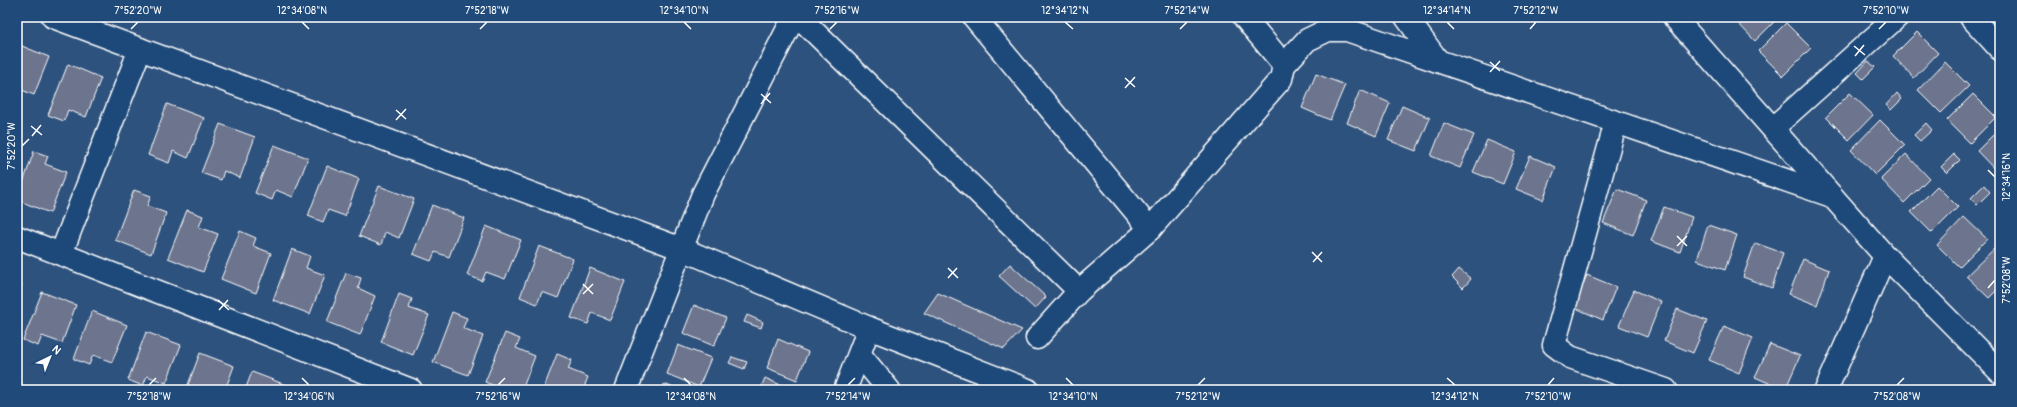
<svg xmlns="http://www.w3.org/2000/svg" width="2017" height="407" viewBox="0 0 2017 407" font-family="Pangolin,sans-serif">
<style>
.building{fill:#6c748d;stroke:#fff}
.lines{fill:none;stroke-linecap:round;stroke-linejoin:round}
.minor-casing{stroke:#fff;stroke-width:25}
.minor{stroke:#1f4a7a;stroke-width:22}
.ticks{fill:none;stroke:#fff;stroke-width:1.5}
.neatline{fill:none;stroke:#fff;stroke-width:1.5}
.ticks-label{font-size:10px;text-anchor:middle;fill:#fff}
</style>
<rect width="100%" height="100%" fill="#2e527e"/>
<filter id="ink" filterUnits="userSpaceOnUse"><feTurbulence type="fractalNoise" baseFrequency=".025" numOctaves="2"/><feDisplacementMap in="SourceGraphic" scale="8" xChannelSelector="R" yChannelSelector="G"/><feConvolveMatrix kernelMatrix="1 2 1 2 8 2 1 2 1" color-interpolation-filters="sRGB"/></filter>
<g filter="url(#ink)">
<g class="building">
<path d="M1732,17H1779L1755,41Z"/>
<path d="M1786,23L1811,48L1783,76L1758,51Z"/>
<path d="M1917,32L1938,53L1914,78L1893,56Z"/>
<path d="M17,44L49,57L34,95L17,88Z"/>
<path d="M1868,61L1875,67L1863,79L1857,73Z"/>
<path d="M1945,62L1969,86L1941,113L1918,90Z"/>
<path d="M68,64L101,78L86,117L68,110L64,121L48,115Z"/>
<path d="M1316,74L1345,85L1330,120L1302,108Z"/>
<path d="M1360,90L1390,103L1376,136L1347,123Z"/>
<path d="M1850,93L1873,115L1849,140L1826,117Z"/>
<path d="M1897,93L1902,99L1891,110L1886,105Z"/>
<path d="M1973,94L1996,117L1970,143L1947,120Z"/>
<path d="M167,104L204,118L188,158L173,151L169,163L148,155Z"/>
<path d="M1402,106L1430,118L1416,151L1388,140Z"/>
<path d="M1880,120L1905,145L1875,175L1851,150Z"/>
<path d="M1444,123L1474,135L1460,168L1431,156Z"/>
<path d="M1926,123L1932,130L1920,141L1914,135Z"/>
<path d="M220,124L255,137L240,178L224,171L221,180L201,173Z"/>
<path d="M2000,128V174H1999L1977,151Z"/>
<path d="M1487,140L1516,152L1503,184L1473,172Z"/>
<path d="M274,145L308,158L293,197L276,190L272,200L255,193Z"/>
<path d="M34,151L48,156L45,164L66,172L50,213L17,200Z"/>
<path d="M1906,154L1929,178L1904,203L1881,179Z"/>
<path d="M1954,154L1960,160L1947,173L1941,167Z"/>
<path d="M1530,156L1556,167L1543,200L1516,189Z"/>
<path d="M327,166L359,179L345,216L328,210L323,222L308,216Z"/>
<path d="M1984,185L1990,192L1977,205L1971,198Z"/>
<path d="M379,186L414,199L399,238L385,232L381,245L359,236Z"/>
<path d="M1937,186L1958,207L1932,233L1911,212Z"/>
<path d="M1617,189L1646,200L1633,235L1603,223Z"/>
<path d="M134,190L151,196L147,206L166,213L151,254L115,240Z"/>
<path d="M432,205L464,218L449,257L435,252L431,261L413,254Z"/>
<path d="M1664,207L1692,217L1680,252L1651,241Z"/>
<path d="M187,210L203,216L199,227L218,234L203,272L168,258Z"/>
<path d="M1964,217L1987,239L1959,267L1937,245Z"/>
<path d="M1708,225L1737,235L1725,270L1697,260Z"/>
<path d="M486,226L521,240L505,279L486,272L482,281L467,275Z"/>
<path d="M240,231L256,238L253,246L271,253L256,293L221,279Z"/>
<path d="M1755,243L1783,253L1772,288L1743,277Z"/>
<path d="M539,246L573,259L558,298L542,292L537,304L520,297Z"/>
<path d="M292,249L310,256L306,268L325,275L310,314L273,300Z"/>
<path d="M1994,249L2000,255V287L1989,298L1966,276Z"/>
<path d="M1803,259L1829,270L1817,305L1789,294Z"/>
<path d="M1010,264L1046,297L1035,309L999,276Z"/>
<path d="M590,268L625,282L610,320L592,313L588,324L571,318Z"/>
<path d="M1459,269L1471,279L1463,288L1452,277Z"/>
<path d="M346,273L361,278L358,288L375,296L360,335L327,322Z"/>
<path d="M1587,275L1616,287L1603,320L1573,307Z"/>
<path d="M17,282L22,284L17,296Z"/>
<path d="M1634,290L1661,302L1647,337L1619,326Z"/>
<path d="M42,292L76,305L62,343L42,336L38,346L23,340Z"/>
<path d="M938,293L1022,330L1004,349L924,313Z"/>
<path d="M399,294L412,299L409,308L429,315L413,355L381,342Z"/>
<path d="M694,305L726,318L714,346L683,333Z"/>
<path d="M1677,309L1707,321L1693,353L1664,341Z"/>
<path d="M92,311L127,325L112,362L93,355L89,365L74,359Z"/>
<path d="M452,312L467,318L463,328L483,336L468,375L433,362Z"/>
<path d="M747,315L763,322L761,328L744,322Z"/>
<path d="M1724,326L1753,338L1739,373L1709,360Z"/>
<path d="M146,332L181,345L166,383L147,376L143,386L128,380Z"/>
<path d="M505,333L520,339L516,348L535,356L522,390H505L485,382Z"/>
<path d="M778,339L808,352L797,380L767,368Z"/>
<path d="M1770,344L1800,356L1785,390L1755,377Z"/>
<path d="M678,345L711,358L699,387L667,374Z"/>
<path d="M200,353L234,366L225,390H186Z"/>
<path d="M557,354L572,360L568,369L588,377L583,390H543Z"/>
<path d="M732,357L747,362L744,369L729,363Z"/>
<path d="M252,372L286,385L284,390H245Z"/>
<path d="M765,378L792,390H760Z"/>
<path d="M17,381L22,383L20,390H17Z"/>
<path d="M664,384L679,390H661Z"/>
</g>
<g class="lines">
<g class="minor-casing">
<g id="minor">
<path d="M53,17L682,249L869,328L1028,390"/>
<path d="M799,17L1079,291"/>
<path d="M974,17L1150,229"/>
<path d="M1406,17L1438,61"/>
<path d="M1674,17L1885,256L2000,372"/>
<path d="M1971,17L2000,49"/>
<path d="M1284,65L1307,40L1328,30H1347L1832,196"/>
<path d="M1616,122L1554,345L1570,357L1666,390"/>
<path d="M1773,128L1897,17"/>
<path d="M17,237L411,390"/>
<path d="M61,254L140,49"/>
<path d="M1037,338L1079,291L1150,229L1281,79L1284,65L1244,17"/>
<path d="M860,355L889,390"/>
<path d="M626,390L703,194L794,17"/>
<path d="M845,390L869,328"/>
<path d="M1826,390L1885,256"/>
</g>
</g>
<use href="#minor" class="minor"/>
</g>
</g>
<path class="ticks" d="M302,22L309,29M684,22L691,29M1065,22L1073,29M1447,22L1454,29M131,29L138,22M480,29L487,22M830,29L837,22M1180,29L1187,22M1530,29L1536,22M1879,29L1886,22M1854,46L1865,55M1855,56L1864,45M1490,62L1500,71M1490,72L1500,61M1125,78L1135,87M1125,88L1135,77M761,94L771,103M761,104L770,93M396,110L406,119M396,120L406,109M31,126L42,135M32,136L41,125M22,146L29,139M1988,170L1995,177M1677,236L1687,246M1677,246L1687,236M1312,252L1322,262M1313,262L1322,252M948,268L958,278M948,278L957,268M583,284L593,294M1988,288L1995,280M583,294L593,284M218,300L229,310M219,310L228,300M302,378L309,385M684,378L691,385M1066,378L1073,385M1447,378L1455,385M149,385L156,378M498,385L505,378M848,385L855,378M1198,385L1205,378M1548,385L1554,378M1897,385L1904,378"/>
<rect width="2017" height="407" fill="none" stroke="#1f4a7a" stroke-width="44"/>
<g transform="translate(50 357) rotate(43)" stroke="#1f4a7a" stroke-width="3" paint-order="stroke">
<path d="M0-3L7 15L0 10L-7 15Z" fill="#ffffff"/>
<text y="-6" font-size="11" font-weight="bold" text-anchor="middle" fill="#ffffff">N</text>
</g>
<rect x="22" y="22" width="1973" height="363" class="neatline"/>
<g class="ticks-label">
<text x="138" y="14">7°52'20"W</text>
<text x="302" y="14">12°34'08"N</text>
<text x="487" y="14">7°52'18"W</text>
<text x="684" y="14">12°34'10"N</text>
<text x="837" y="14">7°52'16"W</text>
<text x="1065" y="14">12°34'12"N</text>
<text x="1187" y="14">7°52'14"W</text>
<text x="1447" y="14">12°34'14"N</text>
<text x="1536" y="14">7°52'12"W</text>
<text x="1886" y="14">7°52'10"W</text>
<text transform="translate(11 146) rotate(-90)" y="4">7°52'20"W</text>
<text transform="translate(2006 177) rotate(-90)" y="4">12°34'16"N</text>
<text transform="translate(2006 280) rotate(-90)" y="4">7°52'08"W</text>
<text x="149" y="400">7°52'18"W</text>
<text x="309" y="400">12°34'06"N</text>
<text x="498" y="400">7°52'16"W</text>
<text x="691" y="400">12°34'08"N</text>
<text x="848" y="400">7°52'14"W</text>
<text x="1073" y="400">12°34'10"N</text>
<text x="1198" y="400">7°52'12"W</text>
<text x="1455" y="400">12°34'12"N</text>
<text x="1548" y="400">7°52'10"W</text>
<text x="1897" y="400">7°52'08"W</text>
</g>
</svg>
